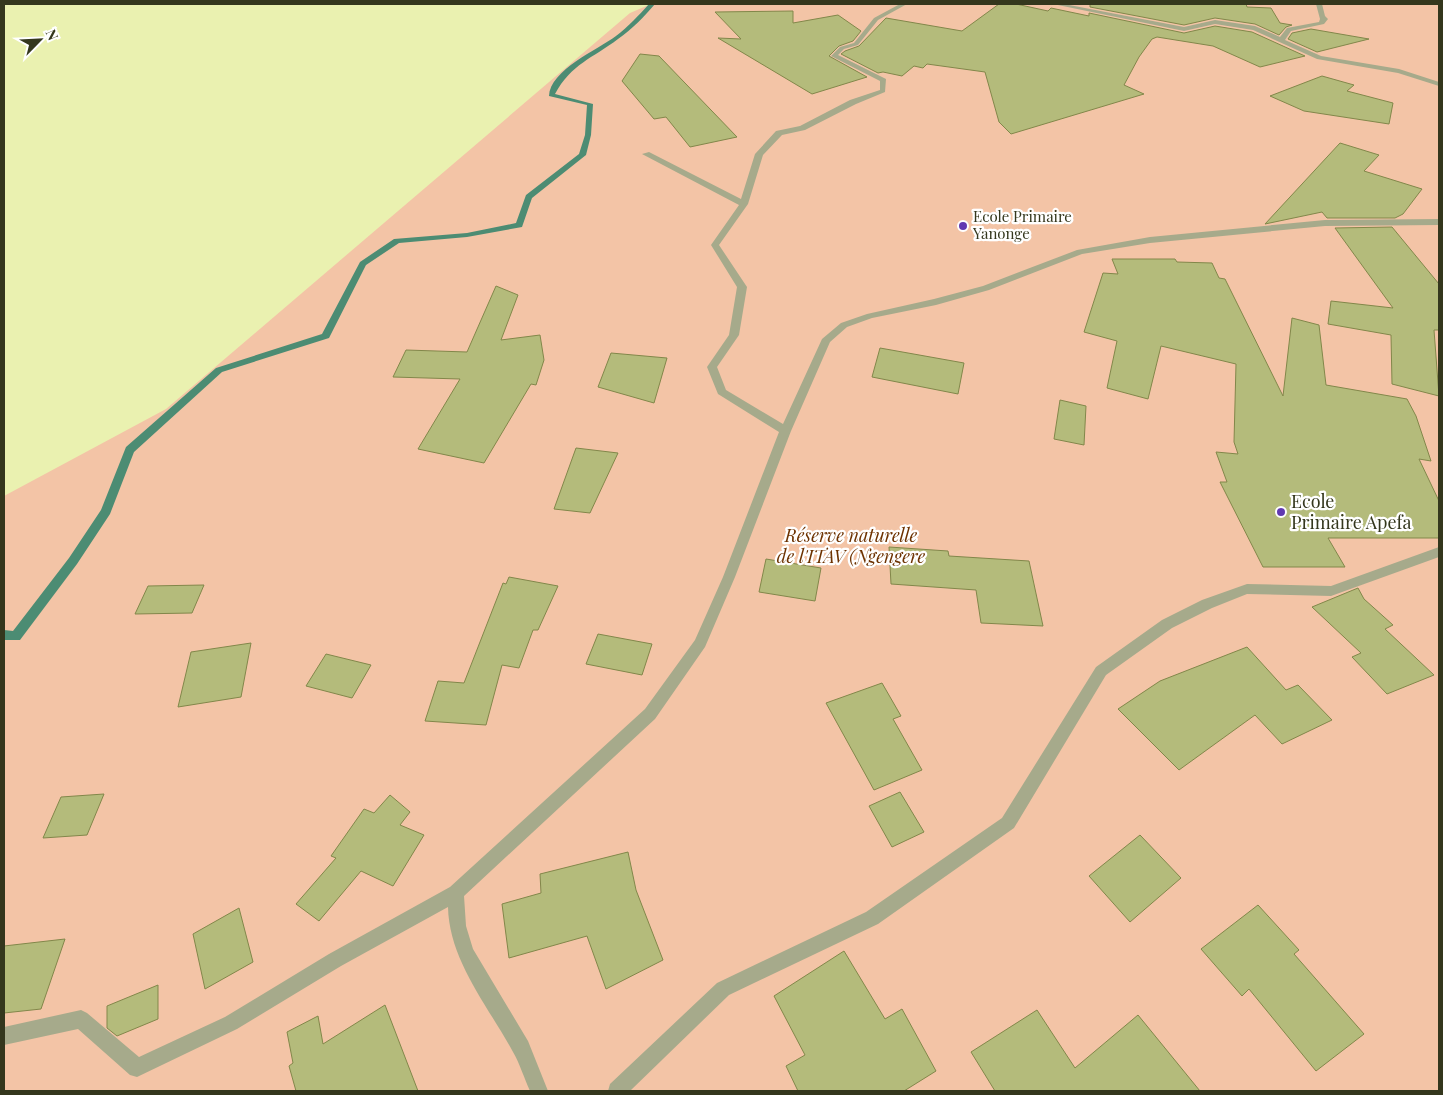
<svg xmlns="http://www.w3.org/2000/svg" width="1443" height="1095" viewBox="0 0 1443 1095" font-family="'Playfair Display',serif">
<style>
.green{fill:#f3c4a6}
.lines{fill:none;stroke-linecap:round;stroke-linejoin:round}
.stream{fill:#4c8c73;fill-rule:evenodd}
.building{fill:#b4bb7b;stroke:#82874a}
.street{fill:#a6aa8b;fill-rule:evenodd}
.poi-dot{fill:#6139b1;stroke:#fff;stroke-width:2}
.labels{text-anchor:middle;stroke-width:4.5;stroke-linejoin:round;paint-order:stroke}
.far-poi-label{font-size:15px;fill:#34371d;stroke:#fff;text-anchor:start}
.poi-label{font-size:18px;fill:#34371d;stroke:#fff;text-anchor:start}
.park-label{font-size:18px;font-style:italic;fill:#6d3200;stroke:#fff}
</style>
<rect width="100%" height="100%" fill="#eaf1b0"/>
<path class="green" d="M651,4H1439V1091H4V496L166,409L630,13Z"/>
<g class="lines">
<path class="stream" d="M649,4H655C644,17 632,29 618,39C593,58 571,64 555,94L593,104L591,135L586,155L532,198L522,227L467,237L399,243L366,265L329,338L222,372L134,452L110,514L77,564L20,640H4V630L13,631L69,558L101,510L126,447L216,368L322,334L360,262L394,239L467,233L516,223L526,195L579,154L585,135L587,105L549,96C550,70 597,50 616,36C628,27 639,15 649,4Z"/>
</g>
<g class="building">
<path d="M999,4H1016L1048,11L1051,8L1089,16V13L1184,33L1215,26L1252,32L1305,56L1260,67L1213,46L1157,37L1152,39L1139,57L1124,85L1144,94L1011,134L999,122L985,72L927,64L923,68L914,66L902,76L883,72L878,73L841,54L845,51L859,46L886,18L962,31Z"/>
<path d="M1090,4H1246L1247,7L1271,8L1280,23L1292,25L1286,27L1279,35L1255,24L1215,18L1184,25L1090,7Z"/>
<path d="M793,11V23L838,15L861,31L853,41L839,46L829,56L867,77L812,94L718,38L741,39L715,12Z"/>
<path d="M1311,29L1369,39L1317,52L1288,39L1292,33Z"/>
<path d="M640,54L659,56L737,137L690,147L666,117L654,119L622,81Z"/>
<path d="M1322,76L1354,85L1347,91L1393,103L1389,124L1304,111L1270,96Z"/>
<path d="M1340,143L1379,155L1364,171L1422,189L1403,214L1395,218H1327L1322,212L1265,224Z"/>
<path d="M1392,227L1439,284V330H1434L1439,396L1392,384L1391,335L1328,324L1331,301L1393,308L1335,228Z"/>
<path d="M1112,259H1175L1177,262L1212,263L1219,278L1225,279L1283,396L1292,318L1319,325L1326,385L1407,399L1416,416L1431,461L1419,459L1439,501V538H1328L1345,567H1263L1220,482H1227L1216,452L1238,454L1234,442L1236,364L1161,346L1148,399L1107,388L1117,341L1084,332L1103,273L1118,274Z"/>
<path d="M496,286L518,295L501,340L540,335L544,360L536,385L531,384L484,463L418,449L460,379L393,377L406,350L467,352Z"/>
<path d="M880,348L964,363L958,394L872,377Z"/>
<path d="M611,353L667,358L654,403L598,387Z"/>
<path d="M1060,400L1086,406L1084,445L1054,439Z"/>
<path d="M576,448L618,453L590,513L554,509Z"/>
<path d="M889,547L948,551L949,556L1029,561L1043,626L981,623L976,590L891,584Z"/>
<path d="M766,559L821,568L815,601L759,592Z"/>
<path d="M509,577L558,586L538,630H533L519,668L502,665L486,725L425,721L438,681L464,683L503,583L506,584Z"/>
<path d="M204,585L192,613L135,614L148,586Z"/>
<path d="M1358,588L1364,599L1393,625L1385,629L1434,675L1387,694L1352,657L1361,653L1312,607Z"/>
<path d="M598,634L652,644L642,675L586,664Z"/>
<path d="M251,643L241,697L178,707L191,652Z"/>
<path d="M1247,647L1286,690L1298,685L1332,720L1282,744L1255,715L1179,770L1118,709L1160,681Z"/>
<path d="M326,654L371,665L352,698L306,686Z"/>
<path d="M882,683L901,716L893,719L922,770L874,790L826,703Z"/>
<path d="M900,792L924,832L892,847L869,806Z"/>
<path d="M104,794L87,835L43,838L61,797Z"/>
<path d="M390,795L410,812L400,825L424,835L393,886L361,871L319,921L296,904L336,858L331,856L364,809L374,813Z"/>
<path d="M1140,835L1181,878L1130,922L1089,876Z"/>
<path d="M628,852L636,890L663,960L606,989L587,936L509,958L502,904L541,893L540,874Z"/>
<path d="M1258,905L1299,950L1294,954L1364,1034L1316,1071L1249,989L1242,996L1201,949Z"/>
<path d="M239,908L253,962L205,989L193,934Z"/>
<path d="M65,939L41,1009L4,1013V946Z"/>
<path d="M844,951L885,1019L902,1009L936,1071L904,1091H798L786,1066L805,1055L774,996Z"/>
<path d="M158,985V1019L117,1036L107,1028V1006Z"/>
<path d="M385,1005L418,1091H296L289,1066L293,1063L287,1032L318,1016L323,1044Z"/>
<path d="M1037,1010L1075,1068L1138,1015L1200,1091H995L971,1052Z"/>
</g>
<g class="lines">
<g class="street">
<path d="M900,4H907L878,20L858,45L844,49L838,55L886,79L885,92L856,104L805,130L782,135L763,155L748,204L719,245L747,287L739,335L717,367L726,390L783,424L822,339L841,323L867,314L934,299L983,286L1077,250L1150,237L1325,220L1439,219V225L1325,226L1150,243L1082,254L989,290L936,305L872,318L847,327L830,342L791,431L735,577L705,647L655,719L464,896L466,926L473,949L528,1041L548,1091H530C524,1078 520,1064 513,1052C488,1006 449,960 448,907L341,966L237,1029L137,1077L130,1075L78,1029L4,1045V1027L81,1010L87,1013L139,1057L225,1017L329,954L450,887L645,709L695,640L723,577L779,432L718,394L707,367L729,335L737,287L711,245L739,205L642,154L649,152L741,199L755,154L776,131L800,126L850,100L880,90V81L831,56L840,47L854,43L874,18Z"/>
<path d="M1053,4H1064L1184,27L1215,20L1255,26L1280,37L1287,28L1319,22L1320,19L1316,4H1322L1325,16L1328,19L1324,24L1291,31L1285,40L1321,56L1399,69L1439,82V86L1398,73L1317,59L1253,30L1215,24L1184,31Z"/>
<path d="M1439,547V557L1331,596L1247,594L1212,608L1172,628L1106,675L1014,828L878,924L729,995L630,1091H608L610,1084L717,983L866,912L1002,818L1096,667L1162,620L1202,600L1247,584L1331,586Z"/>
</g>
</g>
<g class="poi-dot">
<circle cx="963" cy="226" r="5"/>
<circle cx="1281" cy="512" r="5"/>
</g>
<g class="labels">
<g class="far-poi-label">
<text x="973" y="222">Ecole Primaire<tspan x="973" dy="17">Yanonge</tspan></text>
</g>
<g class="poi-label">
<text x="1291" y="508">Ecole<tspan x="1291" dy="21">Primaire Apefa</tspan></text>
</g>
<g class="park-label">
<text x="851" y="542">Réserve naturelle<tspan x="851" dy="21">de l'ITAV (Ngengere</tspan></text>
</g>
</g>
<rect width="1443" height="1095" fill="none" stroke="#34371d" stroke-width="10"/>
<g transform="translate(40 40) rotate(66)" stroke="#ffffff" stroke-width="4" paint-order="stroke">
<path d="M0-4L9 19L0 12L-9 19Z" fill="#34371d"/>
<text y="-8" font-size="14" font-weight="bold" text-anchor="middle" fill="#34371d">N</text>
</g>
</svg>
